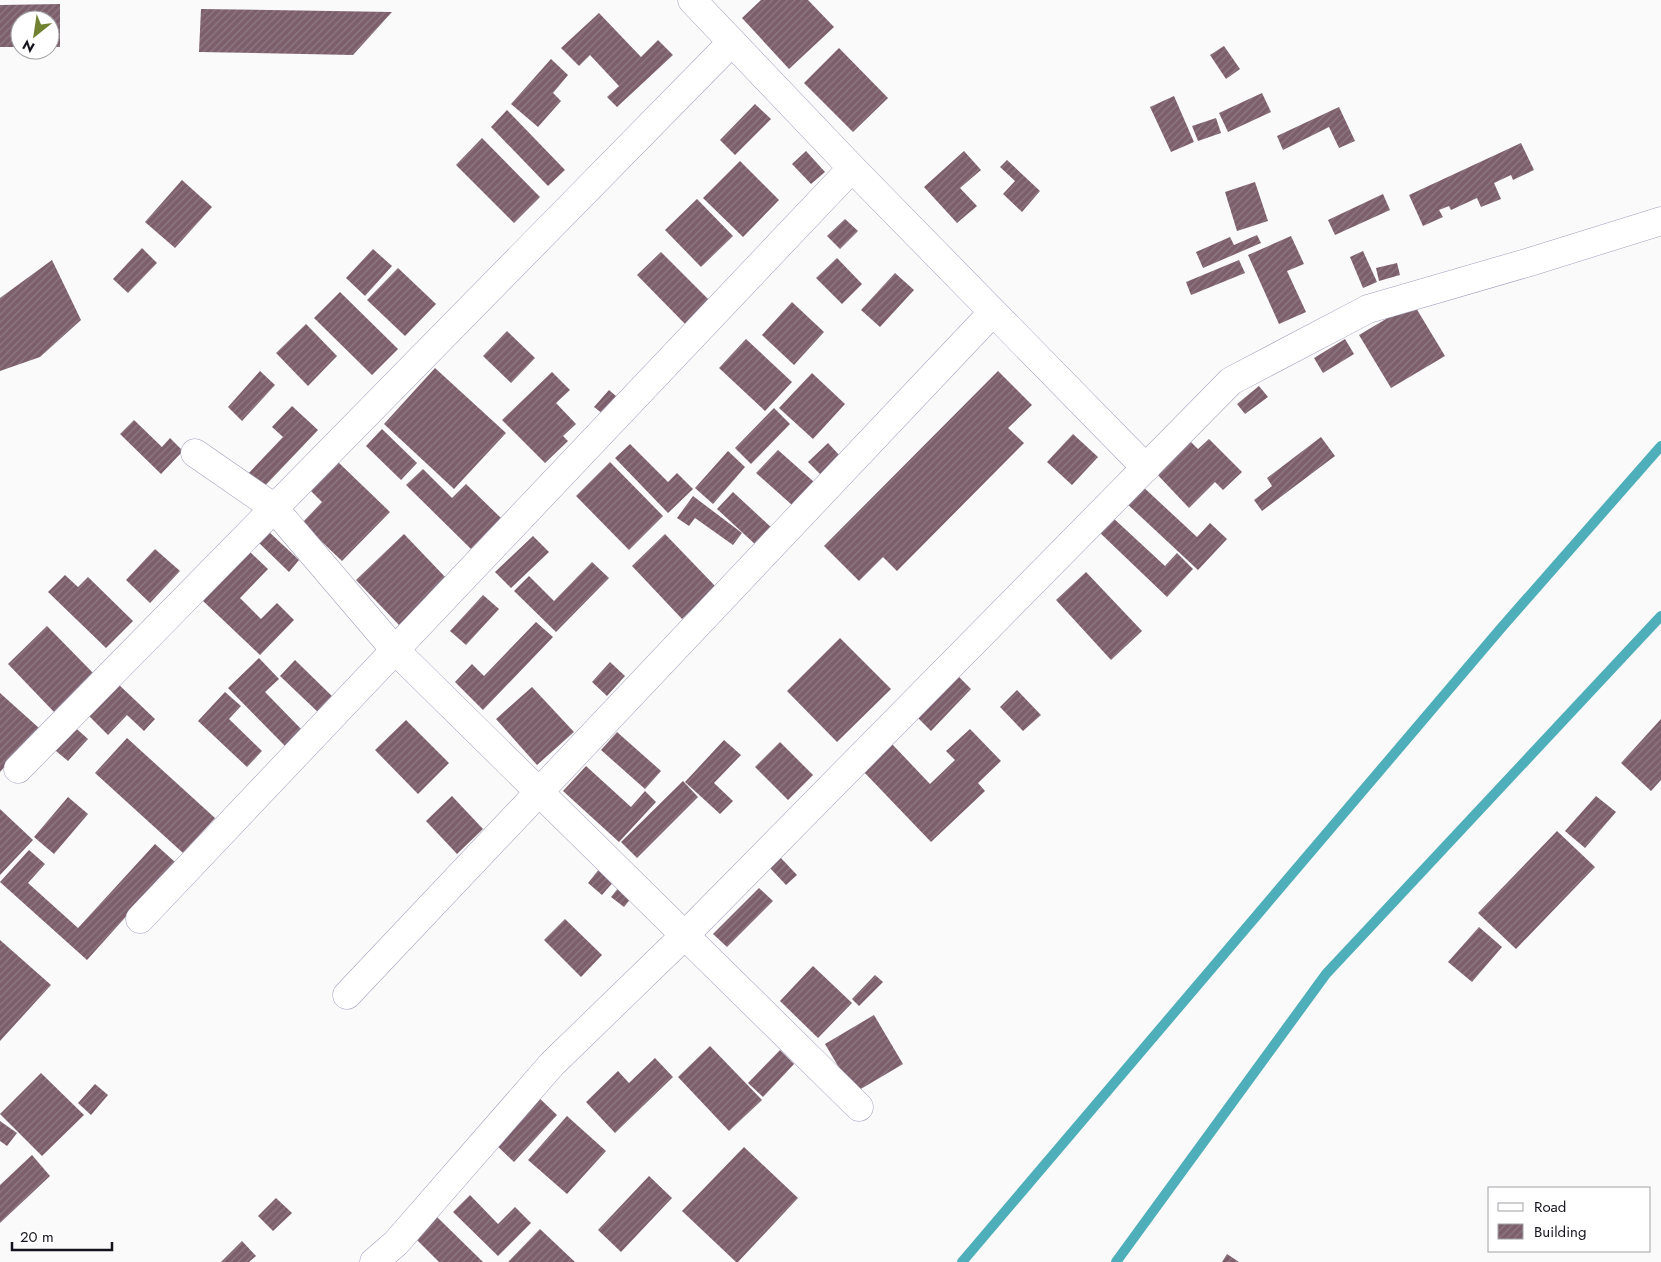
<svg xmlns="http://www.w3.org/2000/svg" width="1661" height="1262" viewBox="0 0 1661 1262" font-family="Jost,sans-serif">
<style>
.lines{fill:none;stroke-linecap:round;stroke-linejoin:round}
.stream{stroke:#4eaeb9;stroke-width:10}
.building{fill:url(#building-hatch)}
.minor-casing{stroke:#a39fbd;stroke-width:29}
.minor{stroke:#fff;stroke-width:28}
</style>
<defs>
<pattern id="building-hatch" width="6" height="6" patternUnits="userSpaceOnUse" patternTransform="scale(1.25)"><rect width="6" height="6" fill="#7d5f6b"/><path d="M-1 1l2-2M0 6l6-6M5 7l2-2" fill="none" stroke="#8f7a83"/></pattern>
</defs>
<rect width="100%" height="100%" fill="#fafafa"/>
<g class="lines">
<g class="stream">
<path d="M962,1262L1502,627L1661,446"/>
<path d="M1116,1262L1326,974L1661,616"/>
</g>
</g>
<g class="building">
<path d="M761,0H808L834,27L789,69L742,18Z"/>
<path d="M60,4V47H50V20H20V47H0V5Z"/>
<path d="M201,9L392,12L353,55L199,52Z"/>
<path d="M599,13L641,57L658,40L673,55L617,107L607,97L619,86L590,55L579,66L561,48Z"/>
<path d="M1224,46L1240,69L1226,79L1210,55Z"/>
<path d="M839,48L888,98L853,132L804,83Z"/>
<path d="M551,59L568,75L553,93L561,101L538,127L511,104Z"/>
<path d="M1262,93L1271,112L1228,132L1219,113Z"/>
<path d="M1174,96L1194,142L1171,152L1150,107Z"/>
<path d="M755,104L771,119L735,155L720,140Z"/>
<path d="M1339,107L1355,141L1339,148L1329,127L1283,150L1277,136Z"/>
<path d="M507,110L565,170L548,186L491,127Z"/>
<path d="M1216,118L1221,133L1198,141L1192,126Z"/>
<path d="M482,138L540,197L514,223L456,165Z"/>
<path d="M1521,143L1534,170L1513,180L1511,175L1494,183L1501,199L1481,207L1477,198L1451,210L1449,206L1439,210L1443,217L1423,226L1409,195Z"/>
<path d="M806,151L825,172L811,184L792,164Z"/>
<path d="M964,151L981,170L960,188L977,206L957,223L924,187Z"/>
<path d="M1007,160L1040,191L1022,212L1003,194L1015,181L1000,167Z"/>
<path d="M740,161L779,200L743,237L703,198Z"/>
<path d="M182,180L212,207L175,248L145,222Z"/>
<path d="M1255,182L1268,221L1237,231L1225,192Z"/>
<path d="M1383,194L1390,210L1335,235L1328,220Z"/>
<path d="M697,199L733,236L701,267L665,230Z"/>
<path d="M845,219L858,231L840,249L827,236Z"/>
<path d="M1257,235L1261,243L1203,268L1196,252L1230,237L1234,245Z"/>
<path d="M1291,236L1304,264L1287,271L1306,312L1279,324L1248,255Z"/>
<path d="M142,248L157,263L128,293L113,279Z"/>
<path d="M373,249L392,266L365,296L346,278Z"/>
<path d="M1363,251L1377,282L1363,288L1350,257Z"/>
<path d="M661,252L711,302L687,326L637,275Z"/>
<path d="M837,258L862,284L842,304L816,278Z"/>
<path d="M52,260L81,320L40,357L0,371V298Z"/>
<path d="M1239,260L1245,273L1191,295L1186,282Z"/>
<path d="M1397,263L1400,275L1379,281L1376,268Z"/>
<path d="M398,268L436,304L405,336L367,300Z"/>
<path d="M895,273L914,290L880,327L861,310Z"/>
<path d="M340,292L398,349L372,375L314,318Z"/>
<path d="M792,302L824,332L794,365L762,335Z"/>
<path d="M1413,303L1445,356L1391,388L1359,335Z"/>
<path d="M306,324L337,356L308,386L276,353Z"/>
<path d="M507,331L535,358L511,383L483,356Z"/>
<path d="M746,339L792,382L765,411L719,368Z"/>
<path d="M1345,339L1354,354L1323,373L1314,358Z"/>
<path d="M435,368L506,433L454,489L384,424Z"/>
<path d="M260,371L275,385L242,421L228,407Z"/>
<path d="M998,371L1032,405L1008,428L1024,443L897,571L883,557L859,581L824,546Z"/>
<path d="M552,372L570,390L556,403L576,424L563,436L568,441L545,463L502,420Z"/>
<path d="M812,373L845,404L813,439L779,408Z"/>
<path d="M1259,386L1268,397L1245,414L1237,404Z"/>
<path d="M609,390L617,397L603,414L594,407Z"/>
<path d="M292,406L318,430L262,489L247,475L283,437L272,427Z"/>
<path d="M774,408L790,424L751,464L735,448Z"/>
<path d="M134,420L162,447L170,438L183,451L161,474L120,434Z"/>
<path d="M382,429L417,463L401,480L366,446Z"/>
<path d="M1073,434L1098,457L1072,485L1047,462Z"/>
<path d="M1321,437L1335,456L1262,511L1254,500L1272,486L1267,478Z"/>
<path d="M1187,438L1198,449L1209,439L1242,472L1223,490L1215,482L1189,508L1153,470Z"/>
<path d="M828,443L841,457L822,476L808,462Z"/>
<path d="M630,444L668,482L677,473L693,489L668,513L615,458Z"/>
<path d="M778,450L814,482L792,505L756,473Z"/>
<path d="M728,451L745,467L713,504L695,488Z"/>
<path d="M338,462L390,512L342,561L302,523L322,502L310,490Z"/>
<path d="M610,462L663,516L629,550L576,496Z"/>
<path d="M423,469L452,498L466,484L501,518L471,549L406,485Z"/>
<path d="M1140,484L1197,537L1210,523L1227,539L1198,570L1124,501Z"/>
<path d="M733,492L773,529L757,546L717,509Z"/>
<path d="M693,496L742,533L733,545L695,518L689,526L677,518Z"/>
<path d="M1111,516L1165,566L1177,553L1193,569L1167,597L1097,530Z"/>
<path d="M268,531L299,560L289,572L258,542Z"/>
<path d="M404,534L447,579L399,625L356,580Z"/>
<path d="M665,534L716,587L682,619L632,566Z"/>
<path d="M533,536L549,552L511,588L495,572Z"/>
<path d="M155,549L180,571L150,603L126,580Z"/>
<path d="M249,551L268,569L240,598L261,619L277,603L294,620L260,655L202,600Z"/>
<path d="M592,562L609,578L556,632L514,591L529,576L554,601Z"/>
<path d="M1086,572L1142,631L1111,660L1056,600Z"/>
<path d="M65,575L78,587L88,577L133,621L106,648L48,592Z"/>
<path d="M483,595L499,609L466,645L450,631Z"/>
<path d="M536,622L553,637L483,710L455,682L472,664L484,676Z"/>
<path d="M47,626L94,674L54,712L8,664Z"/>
<path d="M840,638L891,689L837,742L787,691Z"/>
<path d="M259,658L279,679L265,692L303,731L286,747L228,688Z"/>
<path d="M295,660L336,700L321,715L280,676Z"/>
<path d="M610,662L625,676L607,696L592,682Z"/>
<path d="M956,674L971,689L931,731L916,716Z"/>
<path d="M116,682L155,719L144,731L127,715L108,735L87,714Z"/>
<path d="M532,687L574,732L537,765L496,719Z"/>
<path d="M1017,690L1041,715L1023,731L1000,707Z"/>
<path d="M225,692L241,706L229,719L262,751L247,767L198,721Z"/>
<path d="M0,693L39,728L0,772Z"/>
<path d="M1661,719V780L1651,791L1621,763Z"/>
<path d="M406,720L449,763L418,794L375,750Z"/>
<path d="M70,723L88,739L68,761L50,746Z"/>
<path d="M970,729L1001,761L978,783L985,791L931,842L863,771L892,744L930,784L955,760L946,751Z"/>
<path d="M617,732L661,771L645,789L601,750Z"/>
<path d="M127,738L215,818L183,853L95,773Z"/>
<path d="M724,740L741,755L714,783L733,801L720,814L685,782Z"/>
<path d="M780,742L813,775L788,800L755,767Z"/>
<path d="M586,766L631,807L645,791L656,802L619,842L563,791Z"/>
<path d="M683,781L698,797L637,858L621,842Z"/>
<path d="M452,796L483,829L457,854L426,821Z"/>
<path d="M1596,796L1616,812L1585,848L1565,831Z"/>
<path d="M68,797L88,814L54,854L34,837Z"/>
<path d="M0,809L33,840L0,875Z"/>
<path d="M1557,831L1595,867L1516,949L1478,913Z"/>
<path d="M155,844L175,862L87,960L0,882L29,850L45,864L28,883L78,928Z"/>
<path d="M780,857L797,875L786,885L769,867Z"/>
<path d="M600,868L615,880L602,895L588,883Z"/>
<path d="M619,887L632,897L624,907L611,897Z"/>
<path d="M759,888L773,901L727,947L713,934Z"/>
<path d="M565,919L602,955L581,977L544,940Z"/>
<path d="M1479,927L1502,947L1472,982L1448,962Z"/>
<path d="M0,940L51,985L0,1041Z"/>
<path d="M813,966L852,1003L818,1038L780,1001Z"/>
<path d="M875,975L883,982L859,1006L852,999Z"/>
<path d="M874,1015L903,1064L854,1093L825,1044Z"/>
<path d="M710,1046L762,1100L729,1131L678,1077Z"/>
<path d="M780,1050L794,1064L763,1097L748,1083Z"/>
<path d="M655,1058L673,1077L615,1133L586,1102L618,1071L629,1083Z"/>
<path d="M41,1073L84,1115L42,1156L0,1114Z"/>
<path d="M95,1084L108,1095L91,1115L78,1103Z"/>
<path d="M535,1094L557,1115L514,1162L492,1141Z"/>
<path d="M567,1116L606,1151L567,1194L528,1160Z"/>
<path d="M0,1121L17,1133L7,1146L0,1141Z"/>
<path d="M744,1147L798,1198L738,1262H736L682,1211Z"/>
<path d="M32,1155L50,1176L0,1223V1185Z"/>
<path d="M649,1176L672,1198L621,1252L598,1230Z"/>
<path d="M470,1195L498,1224L515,1207L531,1223L498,1256L453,1212Z"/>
<path d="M276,1198L292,1213L273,1231L258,1216Z"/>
<path d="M436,1216L483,1262H439L415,1238Z"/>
<path d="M540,1229L575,1262H508Z"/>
<path d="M242,1241L256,1256L249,1262H221Z"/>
<path d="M1227,1254L1239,1262H1222Z"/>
</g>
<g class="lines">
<g class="minor-casing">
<g id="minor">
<path d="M692,0L852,168L1146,468"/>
<path d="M195,453L273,507L395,650L859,1107"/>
<path d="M18,769L732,42"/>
<path d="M140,919L852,168"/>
<path d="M347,995L993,312"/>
<path d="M374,1262L396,1243L552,1064L685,935L1231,381L1368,309L1533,261L1661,221"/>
</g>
</g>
<use href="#minor" class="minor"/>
</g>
<rect x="1488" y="1187" width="162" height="65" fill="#ffffff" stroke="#a1a1a5"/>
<rect x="1498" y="1203" width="25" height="8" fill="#ffffff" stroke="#a1a1a5"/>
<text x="1534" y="1212" font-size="15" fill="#14131d">Road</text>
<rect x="1498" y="1224" width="25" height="15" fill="url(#building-hatch)" stroke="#a1a1a5"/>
<text x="1534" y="1237" font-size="15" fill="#14131d">Building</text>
<g transform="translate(35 35) rotate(210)"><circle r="24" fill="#ffffff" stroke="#a1a1a5"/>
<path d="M0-4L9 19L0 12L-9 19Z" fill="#708232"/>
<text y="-8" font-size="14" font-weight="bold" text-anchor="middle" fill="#14131d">N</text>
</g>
<path d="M12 1242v8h100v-8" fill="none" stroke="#14131d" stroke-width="2.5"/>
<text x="20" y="1242" font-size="15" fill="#14131d" stroke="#ffffff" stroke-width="4" paint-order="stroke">20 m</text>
</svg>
